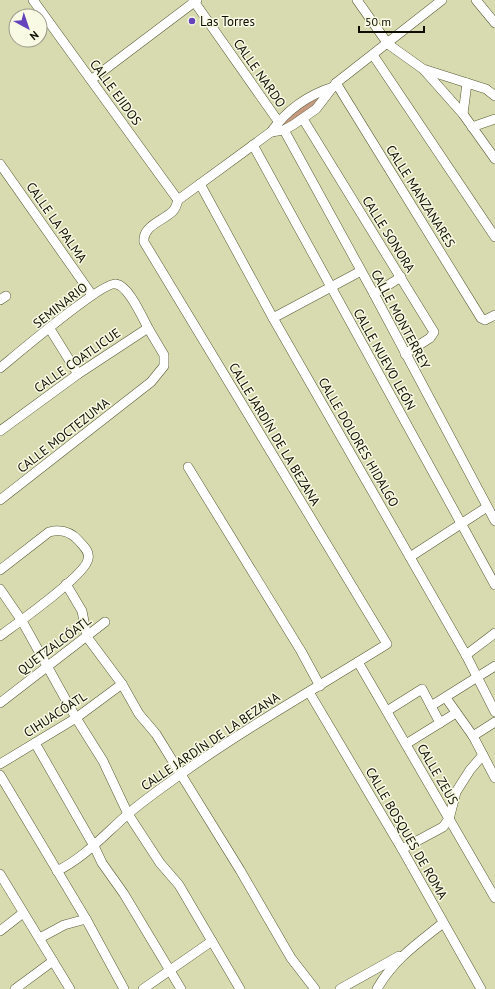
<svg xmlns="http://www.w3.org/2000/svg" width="495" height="989" viewBox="0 0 495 989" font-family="'PT Sans',sans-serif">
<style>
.green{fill:#c69a80}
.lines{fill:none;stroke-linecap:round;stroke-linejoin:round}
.street-casing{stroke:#595b35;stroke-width:10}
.street{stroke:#fff;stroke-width:9}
.poi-dot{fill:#6543bc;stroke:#f8fae4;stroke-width:1.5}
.labels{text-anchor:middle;stroke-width:3;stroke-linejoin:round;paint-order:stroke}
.poi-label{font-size:13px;fill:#0d0d02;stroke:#f8fae4;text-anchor:start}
.street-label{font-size:13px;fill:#0d0d02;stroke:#f8fae4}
</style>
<rect width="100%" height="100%" fill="#d8dbb0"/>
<path class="green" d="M324,95L306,113L283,125L281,123L309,101Z"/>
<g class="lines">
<g class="street-casing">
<g id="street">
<path d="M33,0L178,200"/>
<path d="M193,0L278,121"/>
<path d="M357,0L388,44L423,69L486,89L495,96"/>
<path d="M476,0L495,23"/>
<path d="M373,55L495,237"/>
<path d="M424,70L463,114L495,159"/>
<path d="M91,80L197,0"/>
<path d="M336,83L481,318L485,320L495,315"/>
<path d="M463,114L467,83"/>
<path d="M303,119L434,332L430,338L405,354"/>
<path d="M472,127L495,119"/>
<path d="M284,130L374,294L495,521"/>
<path d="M271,132L284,130L293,125L316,109L336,83L442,0"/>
<path d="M253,145L495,585"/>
<path d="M0,164L92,295"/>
<path d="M200,184L273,318L466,655L495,712"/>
<path d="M178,200L271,132C286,111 308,95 333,87"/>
<path d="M374,294L401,277"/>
<path d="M0,300L6,296"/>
<path d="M273,318L361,271"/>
<path d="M50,329L78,374"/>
<path d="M0,368C16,355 103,281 116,284C129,286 142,317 148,328L78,374L0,431"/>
<path d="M188,467L301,651L320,686"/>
<path d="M0,500L151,382L164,366V355L148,328"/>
<path d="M410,557L487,507"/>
<path d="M0,570L49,532C61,529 70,531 79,541C83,546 90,551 88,559C86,575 16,624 0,636"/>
<path d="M66,584L82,611L87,637L122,684L139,714L156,734L240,870L291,958L315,989"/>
<path d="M0,589L22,621L76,718L103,761L128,814L160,863L179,885L240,989"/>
<path d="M466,655L495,633"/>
<path d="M358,662L495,898"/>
<path d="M309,692L402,849L481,989"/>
<path d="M446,698L473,736L495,778"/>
<path d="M0,703L105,622"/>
<path d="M431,706L440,723"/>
<path d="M387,711L422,689L431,706L495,666"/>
<path d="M473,736L495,722"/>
<path d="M35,743L94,846L102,863L124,894L181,989"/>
<path d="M406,744L456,713"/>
<path d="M0,764L76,718L122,684"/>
<path d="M0,775L86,919L124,989"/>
<path d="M402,849L443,827L449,819L456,792L470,770L483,755"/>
<path d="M57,871C85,857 104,835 128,814C144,800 163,787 181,774C247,727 318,687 387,644L144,242C142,226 163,221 173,211C176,208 177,203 178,200"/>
<path d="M0,874L70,989"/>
<path d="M0,931L23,913"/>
<path d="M40,938L64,925L86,919"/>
<path d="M15,989L53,961"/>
<path d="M143,989L212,941"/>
<path d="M340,989L399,956"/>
<path d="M377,989C393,960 418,943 443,923"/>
</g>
</g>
<use href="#street" class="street"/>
</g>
<circle class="poi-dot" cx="192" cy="21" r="4"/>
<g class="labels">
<g class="poi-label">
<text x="200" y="26">Las Torres</text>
</g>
<g class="street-label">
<text transform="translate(260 73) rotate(55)" y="5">CALLE NARDO</text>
<text transform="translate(116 92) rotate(54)" y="5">CALLE EJIDOS</text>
<text transform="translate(421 196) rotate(58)" y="5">CALLE MANZANARES</text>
<text transform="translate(57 222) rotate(55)" y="5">CALLE LA PALMA</text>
<text transform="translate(389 234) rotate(58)" y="5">CALLE SONORA</text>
<text transform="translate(60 305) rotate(-38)" y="5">SEMINARIO</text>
<text transform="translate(401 319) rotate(62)" y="5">CALLE MONTERREY</text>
<text transform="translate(385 359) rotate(61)" y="5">CALLE NUEVO LEÓN</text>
<text transform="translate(77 360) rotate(-35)" y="5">CALLE COATLICUE</text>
<text transform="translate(275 434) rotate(59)" y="5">CALLE JARDÍN DE LA BEZANA</text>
<text transform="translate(63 435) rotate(-38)" y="5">CALLE MOCTEZUMA</text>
<text transform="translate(359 442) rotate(60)" y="5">CALLE DOLORES HIDALGO</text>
<text transform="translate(54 645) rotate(-37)" y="5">QUETZALCÓATL</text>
<text transform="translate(55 714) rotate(-33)" y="5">CIHUACÓATL</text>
<text transform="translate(210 741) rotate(-34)" y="5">CALLE JARDÍN DE LA BEZANA</text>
<text transform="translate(438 774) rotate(60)" y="5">CALLE ZEUS</text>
<text transform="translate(407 833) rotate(60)" y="5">CALLE BOSQUES DE ROMA</text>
</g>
</g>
<g transform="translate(28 28) rotate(140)"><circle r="19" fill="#f8fae4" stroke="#9a9b8a"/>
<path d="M0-3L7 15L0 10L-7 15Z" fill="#6543bc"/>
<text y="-6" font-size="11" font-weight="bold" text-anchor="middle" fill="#0d0d02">N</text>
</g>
<path d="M359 26v6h65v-6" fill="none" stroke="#0d0d02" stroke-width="2"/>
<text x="365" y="26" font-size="12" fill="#0d0d02" stroke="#f8fae4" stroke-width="3" paint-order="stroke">50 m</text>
</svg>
